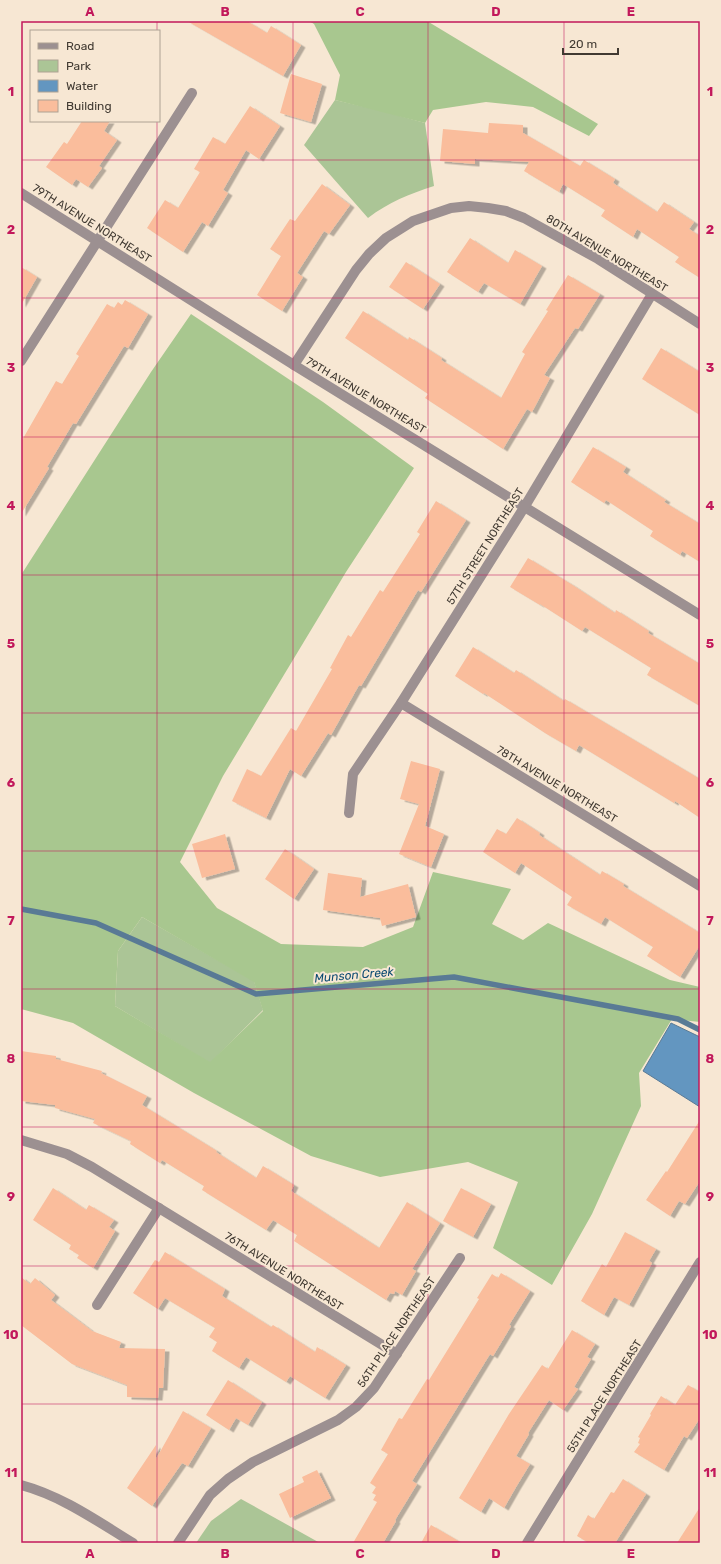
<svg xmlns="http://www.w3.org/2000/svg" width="721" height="1564" viewBox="0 0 721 1564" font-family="Rubik,sans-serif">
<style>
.green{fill:#abc596}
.forest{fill:#a8c78f;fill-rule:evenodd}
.water{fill:#6396c0;stroke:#597a95}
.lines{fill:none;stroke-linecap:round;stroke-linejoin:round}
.stream{stroke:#597a95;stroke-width:5.5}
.building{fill:#fabd9c;filter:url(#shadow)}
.minor{stroke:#9c9091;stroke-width:10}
.grid{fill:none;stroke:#c2185b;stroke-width:1;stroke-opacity:0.55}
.labels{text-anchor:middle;stroke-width:4;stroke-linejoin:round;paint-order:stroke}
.street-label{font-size:11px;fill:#413a32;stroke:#f7e7d3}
.water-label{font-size:12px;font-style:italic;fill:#094971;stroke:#f7e7d3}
.neatline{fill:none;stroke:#c2185b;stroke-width:1.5}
.grid-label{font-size:13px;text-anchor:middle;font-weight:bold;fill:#c2185b}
</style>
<defs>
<filter id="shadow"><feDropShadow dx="4.5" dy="2.5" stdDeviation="0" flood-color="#0004"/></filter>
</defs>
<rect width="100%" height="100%" fill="#f7e7d3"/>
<g class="green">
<path d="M335,100L382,111L425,123L434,186C409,194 389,202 368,218L304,145Z"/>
<path d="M142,917L254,981L263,1010L210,1063L115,1006L118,951Z"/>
<path d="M241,1499L320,1543H196L211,1521Z"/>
</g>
<g class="forest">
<path d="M309,21H427L598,124L589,136L533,107L486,102L433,110L425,123L335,100L340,75L314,24Z"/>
<path d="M191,314L323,402L414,468L346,572L223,776L180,862L217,908L281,944L363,947L413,927L433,872L511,889L492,924L523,940L548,923L670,980L700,987V1022L672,1019L639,1073L641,1106L592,1214L552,1285L493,1248L518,1182L468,1162L380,1177L311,1156L194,1093L73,1023L21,1009V575L151,372ZM142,917L254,982L263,1011L210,1062L115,1006L118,951Z"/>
</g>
<path class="water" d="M671,1023L700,1037V1107L643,1071Z"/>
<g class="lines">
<path class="stream" d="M21,909L96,923L256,994L454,977L678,1019L700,1030"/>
</g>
<g class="building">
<path d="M187,21H247L267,33L271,26L301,45L283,76Z"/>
<path d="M291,74L322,84L311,122L280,113Z"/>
<path d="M250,106L280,126L259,159L246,150L223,190L228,193L208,226L202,222L183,252L147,228L165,200L178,208L200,172L194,169L213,137L225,144Z"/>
<path d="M82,121H110L104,131L117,140L99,166L102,168L88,187L76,179L72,185L46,167L64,142L67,144Z"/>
<path d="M489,123L523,125V133L580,166L584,160L615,179L613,183L657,212L664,202L694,222L689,229L700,236V278L675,262L679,257L637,229L633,237L601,216L605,210L563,184L559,192L524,171L529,162L475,159V164L440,161L443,129L488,133Z"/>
<path d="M322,184L350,205L329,234L324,231L297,273L303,277L282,311L257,295L281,256L270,249L290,219L295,221Z"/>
<path d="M470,238L508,263L515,250L542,266L520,304L484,283L478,292L447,272Z"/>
<path d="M406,262L440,284L423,309L389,287Z"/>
<path d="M21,267L37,277L21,305Z"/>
<path d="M568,275L600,294L578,329L575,328L544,375L550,378L532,412L527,409L503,449L425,398L428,394L345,338L363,311L408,340L409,337L442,358L441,360L501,398L525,354L522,352L548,311L546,310Z"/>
<path d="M125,300L148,314L128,348L124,346L76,424L73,423L47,467L49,468L21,514V442L56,381L62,384L79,356L76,354L107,304L114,308L118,302L122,305Z"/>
<path d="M661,348L700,372V415L642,379Z"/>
<path d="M593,447L626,467L623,472L666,500L664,502L700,524V562L682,551L680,555L650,536L653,531L606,500L604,503L571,482Z"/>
<path d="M436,501L466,520L421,592L418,590L361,686L359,685L331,735L328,733L301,776L290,769L266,818L232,801L247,769L261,776L291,728L296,731L332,669L330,668L348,635L351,637L380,590L383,592L420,534L417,532Z"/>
<path d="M528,558L571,584L615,613L616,610L649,631L648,633L700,664V706L647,675L651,668L585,627L582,631L540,604V605L510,587Z"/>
<path d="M473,647L514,673L516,670L564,701L565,699L700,779V818L675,801L674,803L579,745L576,751L545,733L484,693L483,694L455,676Z"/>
<path d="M411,761L440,769L425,826L444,834L431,867L399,854L419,804L400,799Z"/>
<path d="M517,818L540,833L539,835L600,875L602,871L624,884L623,886L700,933V945L680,977L647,956L653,947L605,917L601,924L567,905L572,897L521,863L515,873L483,852L497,829L506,834Z"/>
<path d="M225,834L235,869L202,878L192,844Z"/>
<path d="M285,849L314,869L294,899L265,879Z"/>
<path d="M328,873L362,878L360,897L408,884L416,917L382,926L380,918L323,910Z"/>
<path d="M21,1051L56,1056V1059L102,1071L101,1073L147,1096L142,1105L217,1151L216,1152L256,1178L263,1166L294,1185L291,1191L379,1248L407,1202L440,1223L412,1269L416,1271L402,1295L395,1291L394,1294L390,1293L386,1300L294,1241L297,1235L273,1220L266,1230L202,1190L204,1186L162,1160L160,1163L130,1144L131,1141L93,1123L95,1119L55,1108V1105L21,1101Z"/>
<path d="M700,1120V1181L685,1204L679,1201L670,1216L646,1200L666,1171L667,1172Z"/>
<path d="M53,1188L86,1210L89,1205L114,1220L109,1227L115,1231L93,1268L77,1258L79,1255L69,1249L71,1245L33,1220Z"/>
<path d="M461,1188L491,1204L473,1237L443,1221Z"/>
<path d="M625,1232L656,1249L649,1261L652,1263L629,1305L614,1297L604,1315L581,1301L602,1264L606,1267Z"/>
<path d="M165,1252L225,1289L222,1296L271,1327L273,1325L315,1352L317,1347L346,1365L325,1398L290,1376L286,1382L246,1357L239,1368L212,1351L217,1342L209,1337L215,1328L165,1298L158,1309L133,1293L155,1260L159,1262Z"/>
<path d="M501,1273L530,1291L509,1325L511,1326L493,1356L490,1354L412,1481L417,1484L395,1520L396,1521L383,1543H353L377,1502L373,1500L376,1495L372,1493L376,1487L370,1483L388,1454L381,1450L399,1418L402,1419L427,1379L429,1380L479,1299L477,1298L492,1274L498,1278Z"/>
<path d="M21,1277L30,1284L35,1278L55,1295L51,1300L92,1331L121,1342L119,1348L165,1349L163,1388H159L158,1398L127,1397V1385L72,1364L21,1325Z"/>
<path d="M572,1330L595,1344L587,1357L591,1359L574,1387L578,1389L563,1410L549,1400L528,1433L529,1434L516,1456L530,1464L516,1487L504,1508L489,1498L481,1512L459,1498L509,1414L542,1365L548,1369Z"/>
<path d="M228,1380L262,1402L248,1425L236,1418L229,1430L206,1415Z"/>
<path d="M688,1385L700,1392V1418L687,1438L684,1436L664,1470L634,1452L640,1444L638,1443L640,1438L638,1437L651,1415L650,1414L661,1396L675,1405Z"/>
<path d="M183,1411L211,1428L188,1466L182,1463L152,1506L127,1488L156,1445V1459Z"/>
<path d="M317,1470L331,1498L290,1518L279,1494L304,1482L302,1477Z"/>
<path d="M623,1479L646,1494L615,1543H589L577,1536L588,1515L594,1519L611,1492L614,1493Z"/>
<path d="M700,1507V1543H677Z"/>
<path d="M431,1525L462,1543H421Z"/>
</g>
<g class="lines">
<g class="minor">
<path d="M21,193L294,365L700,615"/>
<path d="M21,361L192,93"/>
<path d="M294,365L356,270L369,254L386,238L413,221L451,208L469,206L488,208L506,211L524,218L598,259L700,324"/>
<path d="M401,703L700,886"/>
<path d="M349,813L353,774L401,703L525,506L652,294"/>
<path d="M21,1140L67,1154L92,1167L397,1354"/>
<path d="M97,1305L159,1208"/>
<path d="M21,1485C62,1496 97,1521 133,1543"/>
<path d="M178,1543L210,1495L228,1479L253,1462L338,1420L356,1407L374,1388L460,1258"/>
<path d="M527,1543L700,1262"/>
</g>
</g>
<path class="grid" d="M157,21V31M293,21V1543M428,21V1543M564,21V1543M157,121V1543M21,160H700M21,298H700M21,437H700M21,575H700M21,713H700M21,851H700M21,989H700M21,1127H700M21,1266H700M21,1404H700"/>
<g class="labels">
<g class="street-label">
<text transform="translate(92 223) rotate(32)" y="4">79TH AVENUE NORTHEAST</text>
<text transform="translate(607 253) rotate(31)" y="4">80TH AVENUE NORTHEAST</text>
<text transform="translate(366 395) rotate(31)" y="4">79TH AVENUE NORTHEAST</text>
<text transform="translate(485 546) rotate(-58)" y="4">57TH STREET NORTHEAST</text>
<text transform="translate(557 784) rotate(31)" y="4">78TH AVENUE NORTHEAST</text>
<text transform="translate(284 1271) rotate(32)" y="4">76TH AVENUE NORTHEAST</text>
<text transform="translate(396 1332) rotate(-56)" y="4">56TH PLACE NORTHEAST</text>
<text transform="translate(604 1396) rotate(-58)" y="4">55TH PLACE NORTHEAST</text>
</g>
<g class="water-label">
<text transform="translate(354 975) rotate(-5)" y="4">Munson Creek</text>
</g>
</g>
<rect width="721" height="1564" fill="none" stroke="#f7e7d3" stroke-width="44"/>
<rect x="30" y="30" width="130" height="92" fill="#f7e7d3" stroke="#aea293"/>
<rect x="38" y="43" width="20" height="6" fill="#9c9091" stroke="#aea293"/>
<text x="66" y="50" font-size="12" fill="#413a32">Road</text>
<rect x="38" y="60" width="20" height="12" fill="#abc596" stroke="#aea293"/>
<text x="66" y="70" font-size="12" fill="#413a32">Park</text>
<rect x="38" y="80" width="20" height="12" fill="#6396c0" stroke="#aea293"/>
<text x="66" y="90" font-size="12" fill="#413a32">Water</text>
<rect x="38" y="100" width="20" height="12" fill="#fabd9c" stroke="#aea293"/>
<text x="66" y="110" font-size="12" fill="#413a32">Building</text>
<path d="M563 48v6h55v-6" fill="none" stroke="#413a32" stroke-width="2"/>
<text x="569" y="48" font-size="12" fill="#413a32" stroke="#f7e7d3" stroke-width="3" paint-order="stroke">20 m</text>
<rect x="22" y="22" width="677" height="1520" class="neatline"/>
<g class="grid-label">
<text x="90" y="16">A</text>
<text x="225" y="16">B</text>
<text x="360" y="16">C</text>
<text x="496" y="16">D</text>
<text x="631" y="16">E</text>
<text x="11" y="96">1</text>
<text x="710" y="96">1</text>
<text x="11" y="234">2</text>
<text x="710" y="234">2</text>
<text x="11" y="372">3</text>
<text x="710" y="372">3</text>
<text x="11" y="510">4</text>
<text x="710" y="510">4</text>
<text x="11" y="648">5</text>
<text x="710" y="648">5</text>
<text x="11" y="787">6</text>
<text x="710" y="787">6</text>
<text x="11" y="925">7</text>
<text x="710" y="925">7</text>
<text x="11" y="1063">8</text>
<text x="710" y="1063">8</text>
<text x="11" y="1201">9</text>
<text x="710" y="1201">9</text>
<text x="11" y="1339">10</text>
<text x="710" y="1339">10</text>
<text x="11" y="1477">11</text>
<text x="710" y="1477">11</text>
<text x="90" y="1558">A</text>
<text x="225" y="1558">B</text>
<text x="360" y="1558">C</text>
<text x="496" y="1558">D</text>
<text x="631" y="1558">E</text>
</g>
</svg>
